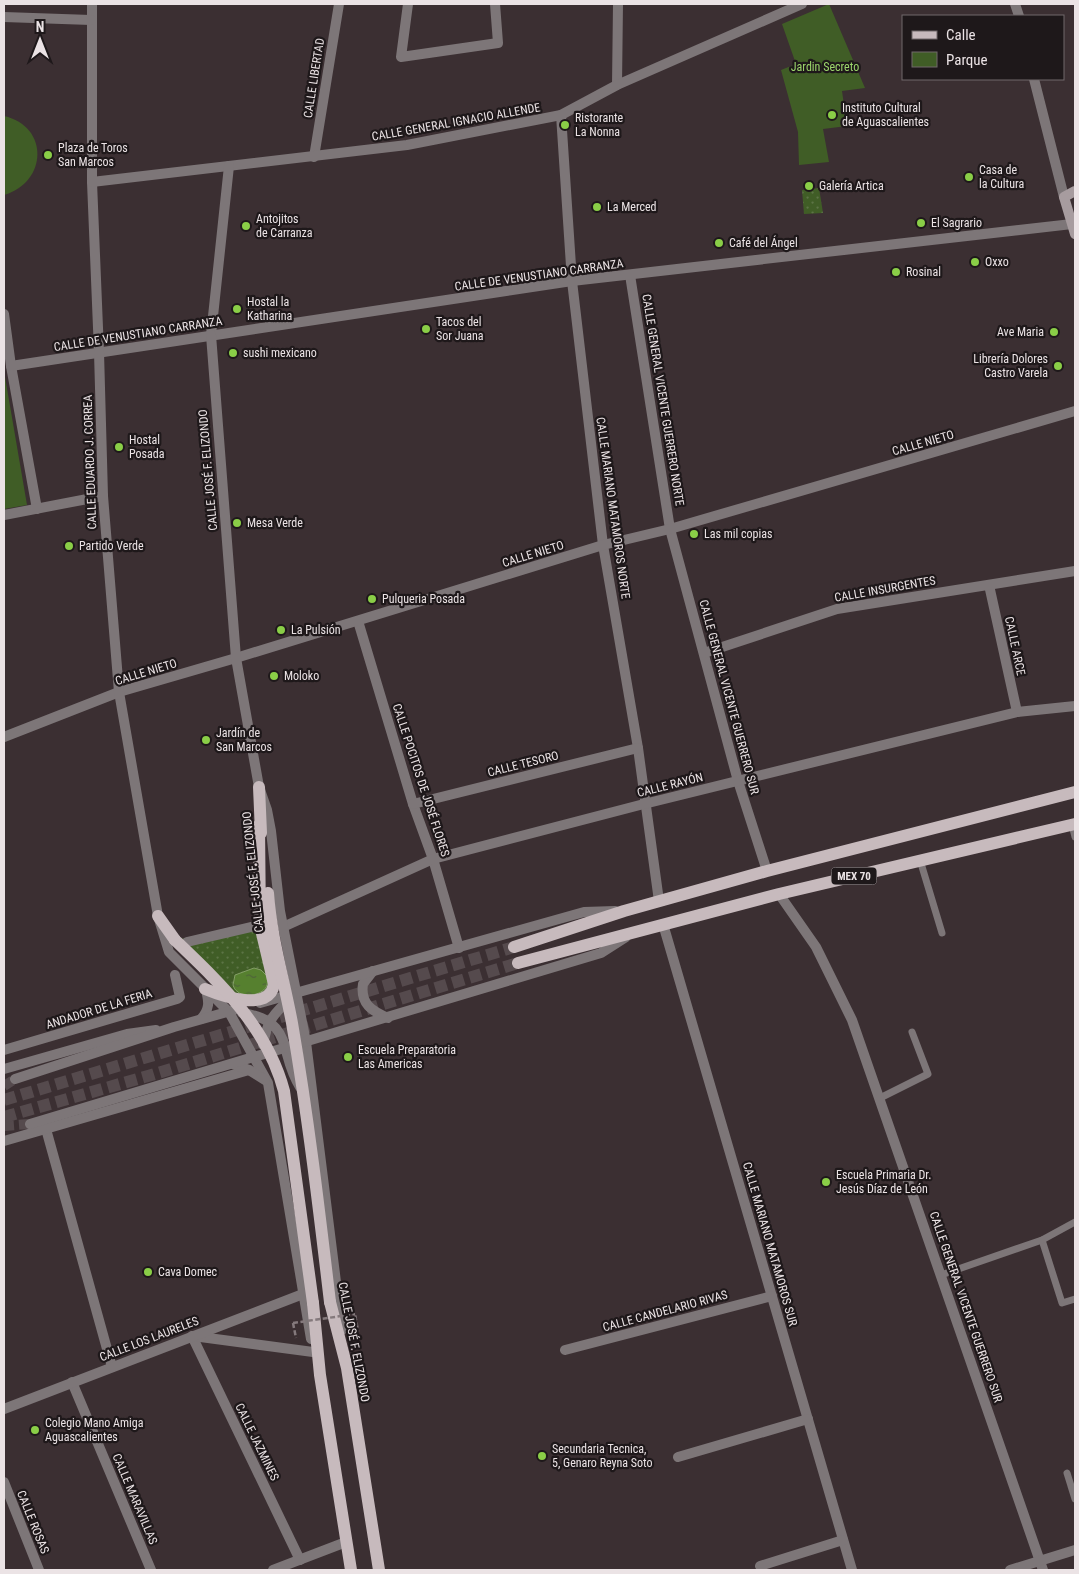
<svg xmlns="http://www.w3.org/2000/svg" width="1079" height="1574" viewBox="0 0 1079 1574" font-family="'Roboto Condensed',sans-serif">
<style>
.green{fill:#405d26}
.garden{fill:url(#garden-dots)}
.water{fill:url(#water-ripples);stroke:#839e66}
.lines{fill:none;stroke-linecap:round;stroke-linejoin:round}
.tertiary-tunnel{stroke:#554a4d;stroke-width:10;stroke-dasharray:10 5;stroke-linecap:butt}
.primary-tunnel{stroke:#554a4d;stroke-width:12;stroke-dasharray:12 6;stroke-linecap:butt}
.path{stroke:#84797c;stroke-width:2.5;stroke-dasharray:5 2.5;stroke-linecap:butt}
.service{stroke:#7d7678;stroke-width:7}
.pedestrian{stroke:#7d7678;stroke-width:10}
.minor{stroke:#7d7678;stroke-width:10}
.tertiary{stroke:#7d7678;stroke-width:10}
.secondary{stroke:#a79c9f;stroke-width:10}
.primary{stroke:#c7babd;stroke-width:12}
.path-bridge{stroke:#84797c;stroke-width:2.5;stroke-dasharray:5 2.5;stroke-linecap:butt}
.primary-bridge{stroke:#c7babd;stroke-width:12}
.poi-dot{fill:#8ace47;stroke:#1e181a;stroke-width:2}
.labels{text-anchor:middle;stroke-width:4.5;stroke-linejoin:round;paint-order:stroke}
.shield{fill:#1e181a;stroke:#aea6a8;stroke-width:1}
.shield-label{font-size:11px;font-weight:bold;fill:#ebe3e5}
.park-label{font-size:12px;fill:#9cd66c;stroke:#1e181a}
.street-label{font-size:12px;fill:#ebe3e5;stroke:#1e181a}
.poi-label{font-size:12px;fill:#ebe3e5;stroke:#1e181a;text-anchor:start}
</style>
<defs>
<pattern id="garden-dots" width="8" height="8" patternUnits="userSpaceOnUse" patternTransform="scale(1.25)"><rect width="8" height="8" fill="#405d26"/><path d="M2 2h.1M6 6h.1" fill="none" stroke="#5c7445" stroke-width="1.8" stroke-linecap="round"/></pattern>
<pattern id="water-ripples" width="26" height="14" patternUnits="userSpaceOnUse" patternTransform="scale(1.25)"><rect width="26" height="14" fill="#56802f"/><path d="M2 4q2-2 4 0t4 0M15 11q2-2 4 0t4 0" fill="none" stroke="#4f6539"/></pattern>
</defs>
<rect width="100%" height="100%" fill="#3b2f32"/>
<g class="green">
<path d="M829,4L865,88L842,91L847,126L823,129L829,162L799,165L798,132L781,70L796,64L782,24Z"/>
<path d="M4,116C49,126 48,182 4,195Z"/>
<path d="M4,371L27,505L4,509Z"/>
</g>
<g class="garden">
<path d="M819,188L823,213L804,214L802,190Z"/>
<path d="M255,922L269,983L267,991L259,997L234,994L181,939Z"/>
</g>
<path class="water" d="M254,968L261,970L267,976C267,979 268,982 267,985C264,995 245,998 238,992C235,990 234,988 233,985L235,975Z"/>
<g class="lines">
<g class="tertiary-tunnel">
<path d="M4,1086L15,1079"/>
<path d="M4,1126L30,1124"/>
</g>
<g class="primary-tunnel">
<path d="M4,1100L514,947"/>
<path d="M4,1117L148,1076L518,963"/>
</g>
<g class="path">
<path d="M293,1323L296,1338"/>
<path d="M354,1332L358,1331L355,1314"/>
</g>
<g class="service">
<path d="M1072,825L1075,837"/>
<path d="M920,860L942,933"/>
<path d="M880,1098L928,1074L912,1032"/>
<path d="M1042,1240L1062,1303L1075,1299"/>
<path d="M941,1275L1042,1240L1075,1222"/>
<path d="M1067,1473L1075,1499"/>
</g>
<g class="pedestrian">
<path d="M1015,4L1019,16"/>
<path d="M187,942L260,925"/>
<path d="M46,1129L112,1367"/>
<path d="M4,1141L249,1070"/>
</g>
<g class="minor">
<path d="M92,4V182L99,352"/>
<path d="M408,4L401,57L498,43L495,4"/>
<path d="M4,17L91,20"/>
<path d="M1034,79L1064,197"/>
<path d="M617,85L618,4"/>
<path d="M561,115L572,281L603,545L638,748L659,901"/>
<path d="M314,157L339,4"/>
<path d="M92,182L407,145L561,115L617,85L802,4"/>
<path d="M630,275L670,529L738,781L767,871"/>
<path d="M211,335L229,166"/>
<path d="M11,366L37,509"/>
<path d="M4,515L103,496"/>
<path d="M989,585L1017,712"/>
<path d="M358,621L413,804L433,859L459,948"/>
<path d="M704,653L837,609L1075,571"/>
<path d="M4,737L119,692L236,658L603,545L670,529L1075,411"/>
<path d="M413,804L638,748"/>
<path d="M779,894L816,947L852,1020L1043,1570"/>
<path d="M663,924L852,1570"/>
<path d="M283,927L433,859L640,805L1017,712L1075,706"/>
<path d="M4,1050L177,999L180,997L175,975"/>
<path d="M4,1069L127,1034L156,1030"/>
<path d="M192,1336L300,1560"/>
<path d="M193,1336L313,1352"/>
<path d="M565,1350L772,1296"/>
<path d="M72,1382L151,1570"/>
<path d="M4,1409L303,1294"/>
<path d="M678,1457L808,1419"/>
<path d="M4,1482L39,1570"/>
<path d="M760,1566L843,1540"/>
<path d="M273,1570L346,1542"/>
<path d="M1010,1570L1075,1550"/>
</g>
<g class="tertiary">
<path d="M4,314L11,366L572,281L1072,224"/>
<path d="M211,335L236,658L259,787L267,810L271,831L280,911L306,1042L342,1330"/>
<path d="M99,352L103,496L119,692L158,916L169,952L229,1012L268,1083L311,1339"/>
<path d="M373,971L363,984C360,1004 372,1011 388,1018"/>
<path d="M260,1003L584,912L615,911"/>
<path d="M242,1013C295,1021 278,1052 300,1087"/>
<path d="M201,1019C210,1009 209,1002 206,990"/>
<path d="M263,1045C267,1021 274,1013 292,997"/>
<path d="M233,1064L249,1070L265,1080"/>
<path d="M15,1079L174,1027L234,1010"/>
<path d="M30,1124L601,953L626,937"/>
</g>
<path class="secondary" d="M1075,191L1064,197L1075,234"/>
<g class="primary">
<path d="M259,787L261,833"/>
<path d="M158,916L175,940"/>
<path d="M514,947L624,911L767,871L1075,792"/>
<path d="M518,963L779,894L1075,824"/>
<path d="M205,989C222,996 270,1013 274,984L260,925L259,825"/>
<path d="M330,1302L347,1368L379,1570"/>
<path d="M313,1303L320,1375L351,1570"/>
</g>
<path class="path-bridge" d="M293,1323L355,1314"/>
<g class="primary-bridge">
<path d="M268,893C271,937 284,980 292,1023C308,1116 319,1209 330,1302"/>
<path d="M175,940C221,984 267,1027 284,1091L313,1303"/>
</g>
</g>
<g class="poi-dot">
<circle cx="832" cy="115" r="5"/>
<circle cx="565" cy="125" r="5"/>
<circle cx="48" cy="155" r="5"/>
<circle cx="969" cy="177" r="5"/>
<circle cx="809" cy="186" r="5"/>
<circle cx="597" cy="207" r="5"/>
<circle cx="921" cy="223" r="5"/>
<circle cx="246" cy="226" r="5"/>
<circle cx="719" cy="243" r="5"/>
<circle cx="975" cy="262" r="5"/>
<circle cx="896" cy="272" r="5"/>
<circle cx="237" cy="309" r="5"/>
<circle cx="426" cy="329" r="5"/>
<circle cx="1054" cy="332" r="5"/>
<circle cx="233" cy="353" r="5"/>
<circle cx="1058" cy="366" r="5"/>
<circle cx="119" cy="447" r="5"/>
<circle cx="237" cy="523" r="5"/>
<circle cx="694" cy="534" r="5"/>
<circle cx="69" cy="546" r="5"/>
<circle cx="372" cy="599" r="5"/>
<circle cx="281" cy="630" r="5"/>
<circle cx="274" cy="676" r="5"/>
<circle cx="206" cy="740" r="5"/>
<circle cx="348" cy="1057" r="5"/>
<circle cx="826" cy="1182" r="5"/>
<circle cx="148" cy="1272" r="5"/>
<circle cx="35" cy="1430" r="5"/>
<circle cx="542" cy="1456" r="5"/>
</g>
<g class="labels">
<rect class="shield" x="831.5" y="867.5" width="45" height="17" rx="4"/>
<g class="shield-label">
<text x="854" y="880">MEX 70</text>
</g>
<g class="park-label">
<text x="825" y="71">Jardin Secreto</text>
</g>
<g class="street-label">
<text transform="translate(314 78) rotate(-81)" y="4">CALLE LIBERTAD</text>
<text transform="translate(456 122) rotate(-10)" y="4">CALLE GENERAL IGNACIO ALLENDE</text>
<text transform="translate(539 275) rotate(-8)" y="4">CALLE DE VENUSTIANO CARRANZA</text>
<text transform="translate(138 334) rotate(-9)" y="4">CALLE DE VENUSTIANO CARRANZA</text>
<text transform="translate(663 400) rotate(81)" y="4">CALLE GENERAL VICENTE GUERRERO NORTE</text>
<text transform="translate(923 443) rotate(-16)" y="4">CALLE NIETO</text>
<text transform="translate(90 462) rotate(-92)" y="4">CALLE EDUARDO J. CORREA</text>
<text transform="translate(208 470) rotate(-95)" y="4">CALLE JOSÉ F. ELIZONDO</text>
<text transform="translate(613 508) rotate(82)" y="4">CALLE MARIANO MATAMOROS NORTE</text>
<text transform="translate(533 554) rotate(-17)" y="4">CALLE NIETO</text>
<text transform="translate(885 589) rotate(-10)" y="4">CALLE INSURGENTES</text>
<text transform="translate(1015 646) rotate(78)" y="4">CALLE ARCE</text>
<text transform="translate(146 672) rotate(-17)" y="4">CALLE NIETO</text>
<text transform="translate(729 697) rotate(75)" y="4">CALLE GENERAL VICENTE GUERRERO SUR</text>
<text transform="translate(523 764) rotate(-14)" y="4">CALLE TESORO</text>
<text transform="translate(421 780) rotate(72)" y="4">CALLE POCITOS DE JOSÉ FLORES</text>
<text transform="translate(670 785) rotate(-14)" y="4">CALLE RAYÓN</text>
<text transform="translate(253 872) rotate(-96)" y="4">CALLE JOSÉ F. ELIZONDO</text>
<text transform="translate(99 1009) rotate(-17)" y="4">ANDADOR DE LA FERIA</text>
<text transform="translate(770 1244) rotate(74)" y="4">CALLE MARIANO MATAMOROS SUR</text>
<text transform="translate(966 1307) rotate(71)" y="4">CALLE GENERAL VICENTE GUERRERO SUR</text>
<text transform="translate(665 1311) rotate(-15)" y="4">CALLE CANDELARIO RIVAS</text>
<text transform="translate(149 1339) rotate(-21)" y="4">CALLE LOS LAURELES</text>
<text transform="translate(354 1342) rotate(79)" y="4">CALLE JOSÉ F. ELIZONDO</text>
<text transform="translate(257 1442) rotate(64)" y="4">CALLE JAZMINES</text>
<text transform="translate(135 1499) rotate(67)" y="4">CALLE MARAVILLAS</text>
<text transform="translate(33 1522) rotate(68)" y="4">CALLE ROSAS</text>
</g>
<g class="poi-label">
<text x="842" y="112">Instituto Cultural<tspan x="842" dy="14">de Aguascalientes</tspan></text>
<text x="575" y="122">Ristorante<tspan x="575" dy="14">La Nonna</tspan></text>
<text x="58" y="152">Plaza de Toros<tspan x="58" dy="14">San Marcos</tspan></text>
<text x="979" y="174">Casa de<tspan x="979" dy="14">la Cultura</tspan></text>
<text x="819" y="190">Galería Artica</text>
<text x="607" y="211">La Merced</text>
<text x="256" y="223">Antojitos<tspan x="256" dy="14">de Carranza</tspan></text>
<text x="931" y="227">El Sagrario</text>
<text x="729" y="247">Café del Ángel</text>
<text x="985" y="266">Oxxo</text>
<text x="906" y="276">Rosinal</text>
<text x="247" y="306">Hostal la<tspan x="247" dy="14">Katharina</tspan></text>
<text x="436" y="326">Tacos del<tspan x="436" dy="14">Sor Juana</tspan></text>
<text x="1044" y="336" text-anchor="end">Ave Maria</text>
<text x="243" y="357">sushi mexicano</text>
<text x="1048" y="363" text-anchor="end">Librería Dolores<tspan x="1048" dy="14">Castro Varela</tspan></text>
<text x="129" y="444">Hostal<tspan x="129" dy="14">Posada</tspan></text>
<text x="247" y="527">Mesa Verde</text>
<text x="704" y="538">Las mil copias</text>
<text x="79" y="550">Partido Verde</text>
<text x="382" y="603">Pulqueria Posada</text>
<text x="291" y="634">La Pulsión</text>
<text x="284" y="680">Moloko</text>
<text x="216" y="737">Jardín de<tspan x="216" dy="14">San Marcos</tspan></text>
<text x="358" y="1054">Escuela Preparatoria<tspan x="358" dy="14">Las Americas</tspan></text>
<text x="836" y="1179">Escuela Primaria Dr.<tspan x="836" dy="14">Jesús Díaz de León</tspan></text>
<text x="158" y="1276">Cava Domec</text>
<text x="45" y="1427">Colegio Mano Amiga<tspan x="45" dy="14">Aguascalientes</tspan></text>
<text x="552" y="1453">Secundaria Tecnica,<tspan x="552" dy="14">5, Genaro Reyna Soto</tspan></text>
</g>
</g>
<rect width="1079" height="1574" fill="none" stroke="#ebe3e5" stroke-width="10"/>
<rect x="902" y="15" width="162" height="65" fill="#1e181a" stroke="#70696b"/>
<rect x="912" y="31" width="25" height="8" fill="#c7babd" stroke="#70696b"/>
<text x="946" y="40" font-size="15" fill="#ebe3e5">Calle</text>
<rect x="912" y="52" width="25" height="15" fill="#405d26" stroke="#70696b"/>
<text x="946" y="65" font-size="15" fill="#ebe3e5">Parque</text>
<g transform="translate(40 40)" stroke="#1e181a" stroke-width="4" paint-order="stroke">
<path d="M0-4L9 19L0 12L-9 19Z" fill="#ebe3e5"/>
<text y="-8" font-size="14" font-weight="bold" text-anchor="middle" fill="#ebe3e5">N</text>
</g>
</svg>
